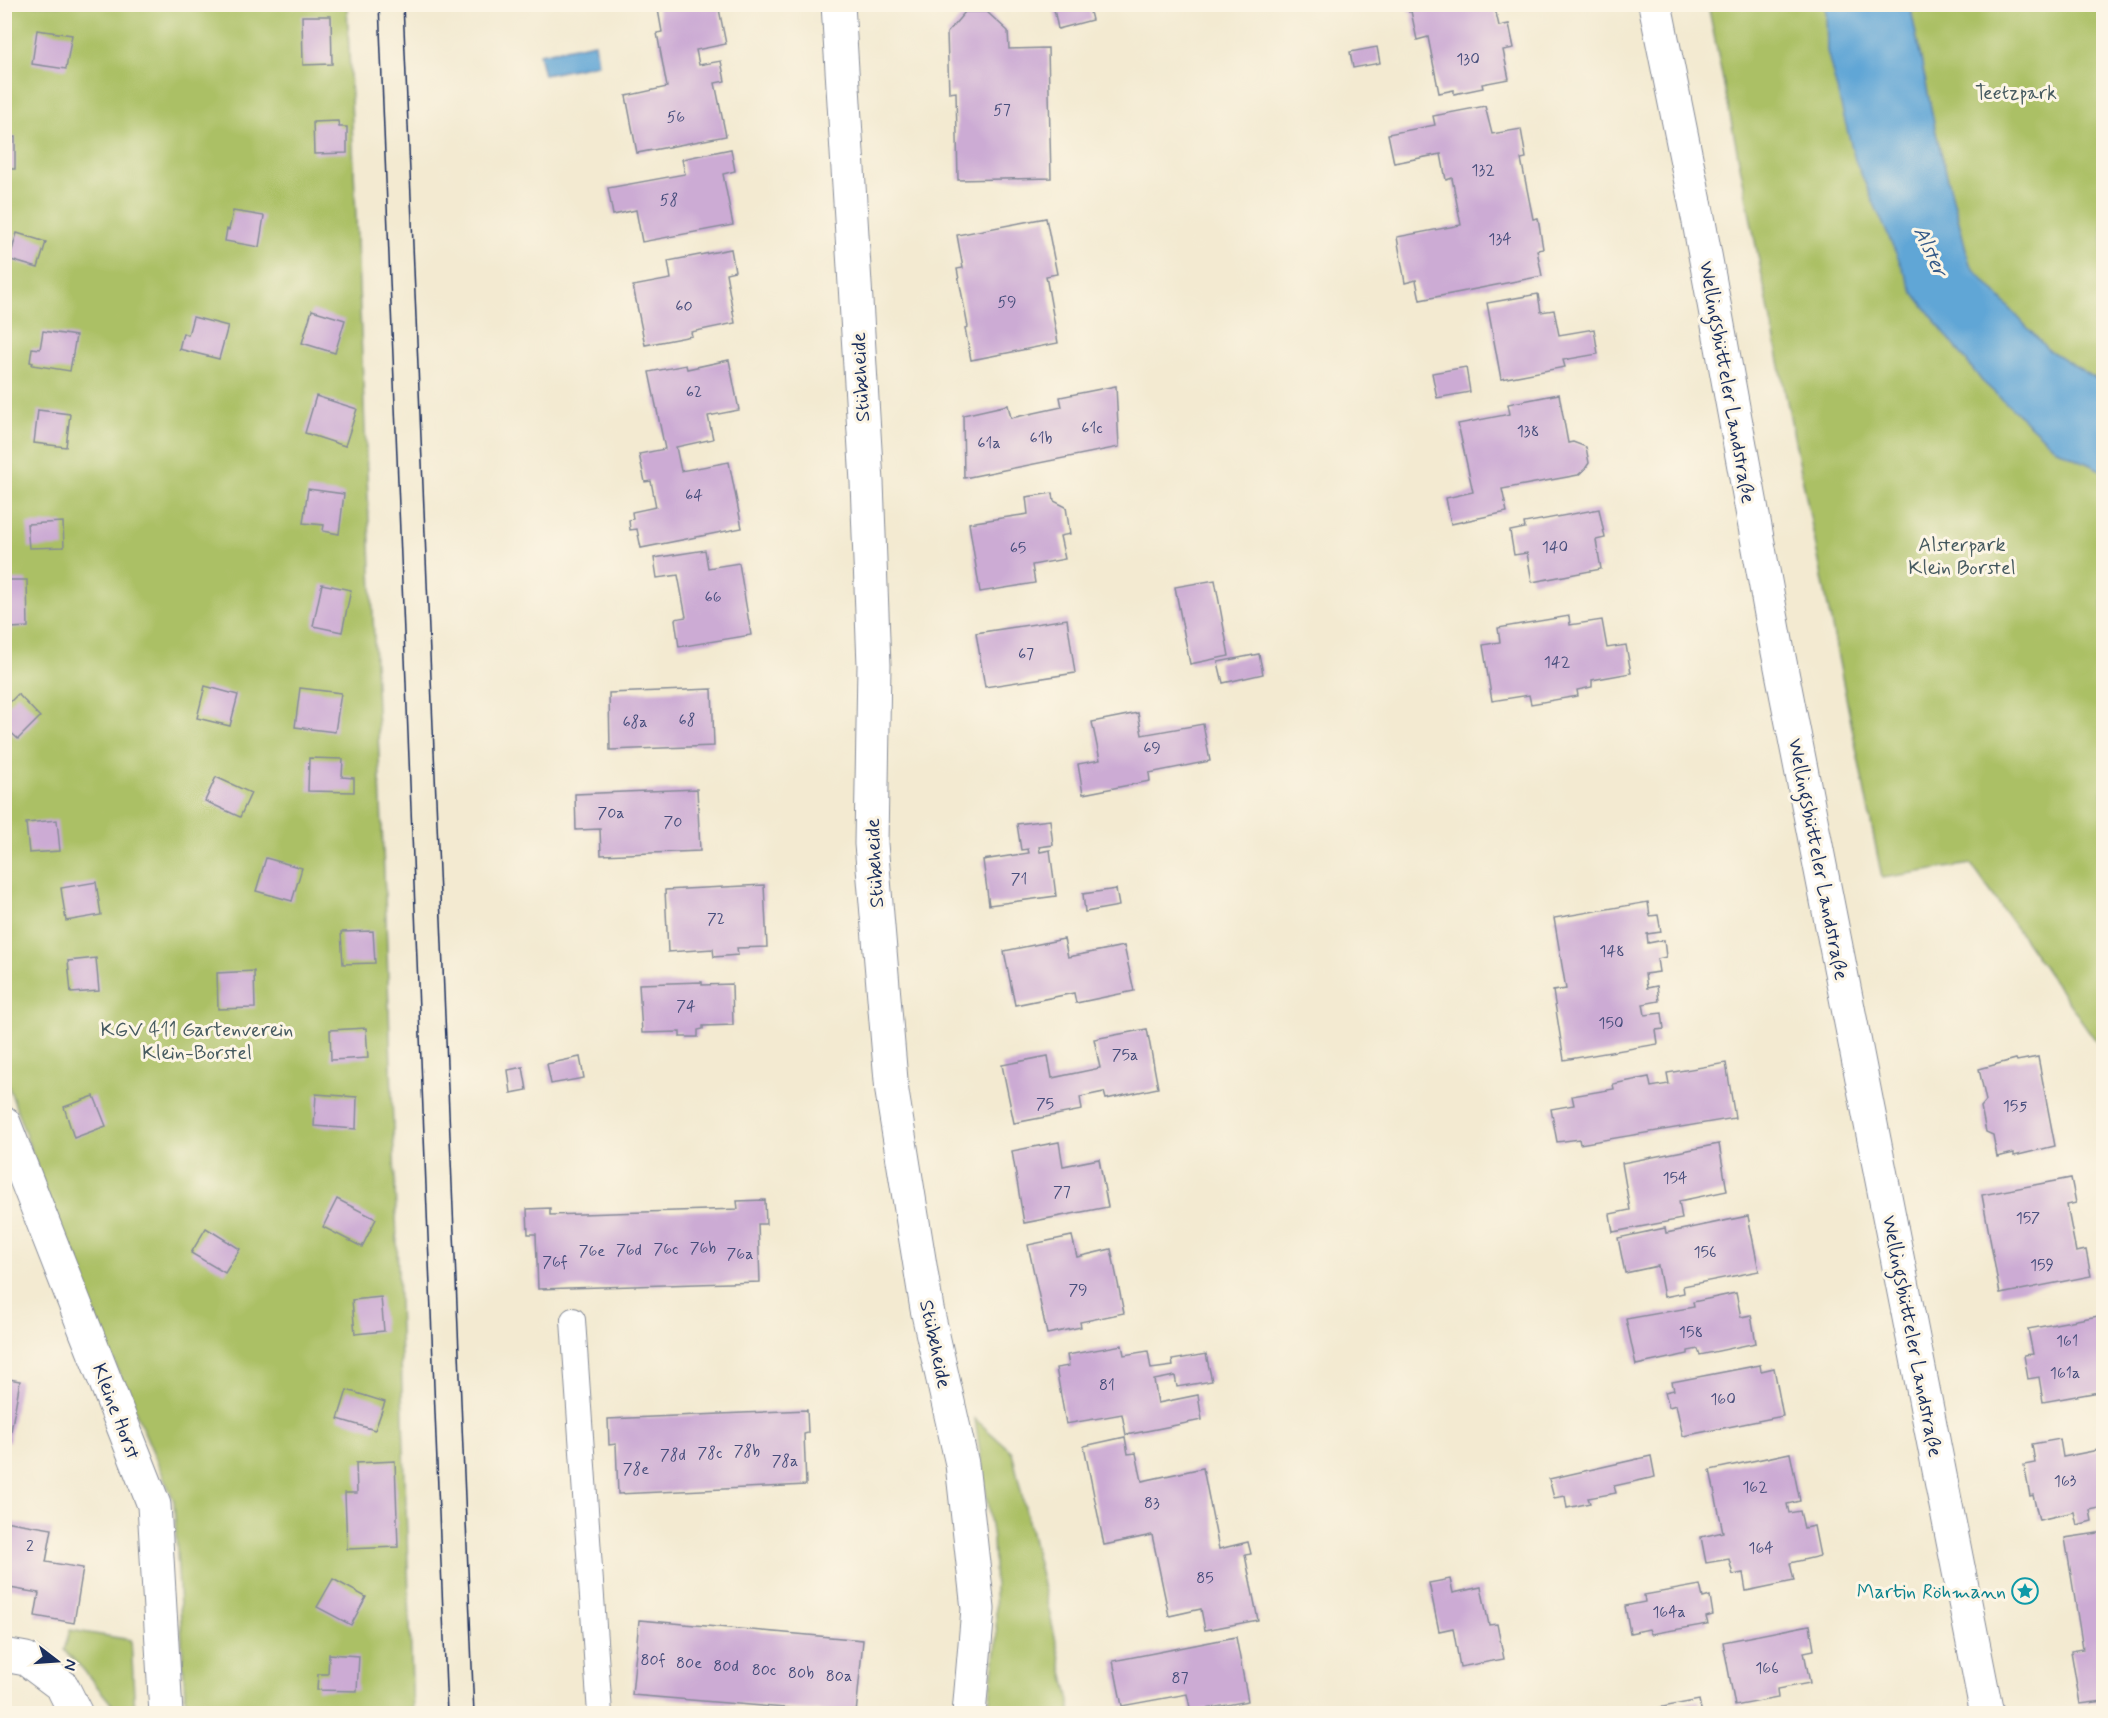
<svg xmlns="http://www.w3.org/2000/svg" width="2108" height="1718" viewBox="0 0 2108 1718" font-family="Mynerve,sans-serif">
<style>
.green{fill:#abc065;stroke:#637862;stroke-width:1.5}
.water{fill:#61a6d6;stroke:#3e6a9a;stroke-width:1.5}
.building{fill:#ccabd4}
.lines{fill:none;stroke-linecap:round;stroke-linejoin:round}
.lane-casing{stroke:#878c98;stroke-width:26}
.street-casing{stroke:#878c98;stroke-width:35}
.secondary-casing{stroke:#878c98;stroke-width:35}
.lane{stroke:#fff;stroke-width:24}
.street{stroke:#fff;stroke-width:33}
.secondary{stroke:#fff;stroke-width:33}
.tram{stroke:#1b2f5e;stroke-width:1.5}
.labels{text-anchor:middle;stroke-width:6;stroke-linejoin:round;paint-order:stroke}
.number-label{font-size:16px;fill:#474e7c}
.park-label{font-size:20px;fill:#465a60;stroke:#fcf5e5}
.street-label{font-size:20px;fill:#1b2f5e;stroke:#fcf5e5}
.culture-label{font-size:20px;fill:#0d838f;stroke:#fcf5e5;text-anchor:end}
.water-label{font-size:21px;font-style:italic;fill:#345988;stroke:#fcf5e5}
</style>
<rect width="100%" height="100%" fill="#fcf5e5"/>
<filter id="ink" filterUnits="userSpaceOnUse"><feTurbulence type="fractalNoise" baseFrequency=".0167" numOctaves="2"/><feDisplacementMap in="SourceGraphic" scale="12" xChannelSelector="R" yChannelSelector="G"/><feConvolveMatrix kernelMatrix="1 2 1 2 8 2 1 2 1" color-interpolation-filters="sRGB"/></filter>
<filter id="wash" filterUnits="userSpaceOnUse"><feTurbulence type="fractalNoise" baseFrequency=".008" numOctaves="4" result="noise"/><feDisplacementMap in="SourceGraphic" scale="24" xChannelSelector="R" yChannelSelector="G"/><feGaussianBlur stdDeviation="1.35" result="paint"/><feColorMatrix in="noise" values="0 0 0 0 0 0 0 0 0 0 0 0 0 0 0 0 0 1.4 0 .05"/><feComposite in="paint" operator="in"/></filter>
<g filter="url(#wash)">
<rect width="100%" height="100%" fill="#f3ead1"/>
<g class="green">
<path d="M4,5H347L386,920L413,1713H186L174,1501L66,1250L5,1076Z"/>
<path d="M1708,5H1826L1827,51L1913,292L1982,381L2055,448L2103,471V1051L1971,864L1882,878Z"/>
<path d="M1910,5H2103V383L2047,349L1970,265L1936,133Z"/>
<path d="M975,1419L1012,1452L1070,1701V1713H988L997,1643L993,1539Z"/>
<path d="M70,1630L131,1640L135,1713H115L114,1707L82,1668L64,1650Z"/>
</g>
<g class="water">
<path d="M1826,5H1910L1936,133L1970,265L2047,349L2103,383V471L2055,448L1982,381L1913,292L1855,160L1827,51Z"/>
<path d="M595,43L598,64L544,75L539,54Z"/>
</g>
<g id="blocks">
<g class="building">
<path d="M657,4H718L726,44L696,50L699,65L721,61L725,81L715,83L726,136L637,153L626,96L667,87L657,33L662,32Z"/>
<path d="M1053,4H1088L1092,20L1058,29Z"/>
<path d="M1407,4H1494L1499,26L1509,24L1514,48L1503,50L1509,79L1482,84L1483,88L1454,94V90L1439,93L1428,37L1417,40L1411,11L1409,12Z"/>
<path d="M965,12H987L1008,31L1009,49L1048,48L1051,178L958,180L956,92L949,93L947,33Z"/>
<path d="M302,16H331L332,64L303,65Z"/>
<path d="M37,30L72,35L66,69L32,64Z"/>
<path d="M1377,47L1380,63L1353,68L1350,52Z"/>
<path d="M1485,106L1492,134L1521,129L1526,158L1521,159L1533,219L1538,218L1543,249L1537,250L1542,276L1420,300L1416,280L1405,283L1397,237L1461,225L1452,178L1446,180L1441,154L1394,163L1388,134L1435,125L1433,116Z"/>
<path d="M338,121L339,127H347V153L314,154L313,122Z"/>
<rect x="4" y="137" width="11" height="32"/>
<path d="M731,149L735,171L723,174L733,225L642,242L636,210L613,215L608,188L685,174L682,159Z"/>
<path d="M233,211L264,216L259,247L225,241L227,229L229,230Z"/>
<path d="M1046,218L1057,274L1046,276L1058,343L971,360L965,328L968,327L957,269L963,268L957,235Z"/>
<path d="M17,233L46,242L38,268L4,258V248L12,250Z"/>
<path d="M731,249L735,271L726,273L735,323L691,332L692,336L645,345L633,286L671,279L668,261Z"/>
<path d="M1538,294L1541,312L1554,310L1559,335L1594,329L1598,354L1563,360L1565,367L1501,379L1487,303Z"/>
<path d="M312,310L345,320L335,353L302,343Z"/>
<path d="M193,317L228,326L219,359L179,349L183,333L188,335Z"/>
<path d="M43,331L76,336L70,371L32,365L33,363L30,362L32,348L40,349Z"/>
<path d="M729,360L739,410L708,416L713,439L676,447L681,471L729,462L742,528L641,548L637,529L630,530L629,520L633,519L632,512L656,507L651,481L645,482L639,454L665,449L649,372L686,365L687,369Z"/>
<path d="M1466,367L1470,392L1437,398L1432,373Z"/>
<path d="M1116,386L1119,447L964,478L963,415L1008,405L1011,418L1062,407L1060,397Z"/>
<path d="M1559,394L1568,443L1573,442L1586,447L1589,463L1585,469L1578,475L1502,489L1507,512L1451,524L1446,498L1473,492L1458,424L1510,414L1508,404Z"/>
<path d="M316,396L357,409L345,446L305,433Z"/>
<path d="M38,410L70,414L66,447L34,443Z"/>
<path d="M308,489L344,494L339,534L323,531L324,525L303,523Z"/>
<path d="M1053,493L1054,501L1066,507L1070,534L1060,536L1065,559L1032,565L1035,583L980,592L969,523L1028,514L1026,497Z"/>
<path d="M1599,509L1605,538L1596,540L1601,569L1532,582L1527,553L1514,555L1510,531L1525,528L1524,523Z"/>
<path d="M63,522L64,547L29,548L27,524Z"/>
<path d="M705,550L708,568L739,563L751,635L679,647L675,619L686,617L678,575L657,578L654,558Z"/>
<path d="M4,580H27L28,627L11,628V638H4Z"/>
<path d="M1215,580L1229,656L1190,664L1175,587Z"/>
<path d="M322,584L351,590L342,632L313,626Z"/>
<path d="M1569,616L1570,625L1602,620L1607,648L1626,645L1631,673L1592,680V687L1577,690L1578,696L1531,704L1529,695L1492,701L1483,645L1500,642L1498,628Z"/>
<path d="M1067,619L1075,673L985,687L976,633Z"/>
<path d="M1259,654L1263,674L1223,683L1218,662Z"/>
<path d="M205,686L238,695L230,726L197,718Z"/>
<path d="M300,688L341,693L335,732L295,727Z"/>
<path d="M712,689L714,746L610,750L609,693Z"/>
<path d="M18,694L40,717L18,739L4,726V708Z"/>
<path d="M1138,713L1142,735L1203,724L1210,761L1149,773L1150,781L1083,794L1078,764L1100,760L1092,722Z"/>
<path d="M309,758L343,759L342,777L354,778V792L308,791Z"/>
<path d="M216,777L251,793L240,817L205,801Z"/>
<path d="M697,789L700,851L601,855L600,829L576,830L575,794Z"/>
<path d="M57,820L60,851L29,853L26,823Z"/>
<path d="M1050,820L1053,845L1039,847L1040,852L1050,850L1056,896L989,905L983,860L1029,853L1028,849L1021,850L1017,824Z"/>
<path d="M266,858L302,868L292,901L256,891Z"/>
<path d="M96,882L101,915L66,921L61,888Z"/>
<path d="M764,885L767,947L737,948L738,955L714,957L713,949L668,952L665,890Z"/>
<path d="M1116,889L1119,906L1085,912L1083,894Z"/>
<path d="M1648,902L1650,916L1658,915L1661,932L1647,934L1648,943L1664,940L1666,957L1657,959L1659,972L1645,974L1647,988L1657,986L1659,1001L1643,1004L1645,1015L1662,1013L1664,1029L1656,1030L1658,1044L1564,1060L1553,991L1566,989L1554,918Z"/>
<path d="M373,931L375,963L343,964L341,932Z"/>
<path d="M1064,939L1068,957L1124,946L1134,991L1076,1003L1074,993L1015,1005L1004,951Z"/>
<path d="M96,958L99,991L71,993L68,961Z"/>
<path d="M254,971L255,1008L218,1009L217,973Z"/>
<path d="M702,982V985L732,984L733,1025L703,1026V1029L698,1030V1037H680V1032L642,1033L639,984Z"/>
<path d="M366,1028L368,1058L331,1060L330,1030Z"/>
<path d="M1147,1029L1158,1088L1106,1099L1104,1092L1080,1097L1082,1110L1014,1123L1002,1065L1048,1056L1052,1078L1100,1068L1094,1039Z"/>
<path d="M580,1057L584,1078L551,1084L547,1064Z"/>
<path d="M2038,1057L2055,1146L2014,1156V1153L1997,1157L1993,1135L1986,1132L1981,1107L1986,1101L1979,1069L2016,1059L2017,1061Z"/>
<path d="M1726,1063L1735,1118L1580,1144L1579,1139L1557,1142L1551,1109L1574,1105L1572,1096L1614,1089L1613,1084L1649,1077L1651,1087L1669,1084L1667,1073Z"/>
<path d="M523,1067L527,1090L511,1093L508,1070Z"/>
<path d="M316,1094L357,1097L356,1129L314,1126Z"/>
<path d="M94,1096L106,1126L74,1138L64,1107Z"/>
<path d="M1059,1142L1063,1166L1099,1159L1108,1207L1024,1223L1012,1151Z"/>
<path d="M1719,1144L1727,1191L1679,1201L1682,1219L1613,1232L1610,1214L1630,1210L1622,1163Z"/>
<path d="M2071,1178L2076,1203L2067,1205L2076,1252L2086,1250L2091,1276L2000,1294L1982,1195Z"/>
<path d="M337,1199L376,1219L362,1247L323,1227Z"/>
<path d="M765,1200L766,1224H758L760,1282L538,1289L536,1234H528L527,1209L550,1208V1215L738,1209L737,1201Z"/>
<path d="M1748,1216L1759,1271L1683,1286L1684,1293L1664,1297L1658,1266L1625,1273L1618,1238L1665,1228L1666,1233Z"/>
<path d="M206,1228L240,1249L225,1273L191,1253Z"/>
<path d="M1072,1236L1077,1257L1111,1249L1124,1313L1080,1322L1081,1327L1047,1334L1028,1245Z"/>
<path d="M1736,1293L1741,1317L1751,1315L1756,1343L1700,1355L1698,1349L1688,1351V1354L1636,1365L1626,1319L1694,1307L1693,1302Z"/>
<path d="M381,1297L384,1331L355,1334L352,1300Z"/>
<path d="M2104,1315V1391L2043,1402L2039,1377L2028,1379L2024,1355L2033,1354L2028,1329Z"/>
<path d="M1122,1345L1124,1355L1148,1351L1151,1369L1173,1366L1172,1360L1206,1354L1212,1381L1177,1387L1175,1376L1154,1380L1158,1403L1198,1395L1202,1420L1126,1435L1122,1414L1066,1424L1056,1368L1069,1366L1067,1355Z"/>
<path d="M1760,1365L1761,1371L1774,1368L1783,1416L1683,1436L1676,1405L1669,1407L1665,1392L1674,1390L1672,1382Z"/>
<path d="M4,1378L20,1381L9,1442L4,1441Z"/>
<path d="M347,1390L385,1402L375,1430L338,1419Z"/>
<path d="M807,1410L808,1433L804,1434L806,1485L618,1494L616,1444L609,1445L608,1419Z"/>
<path d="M1125,1437L1128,1454L1136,1453L1142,1481L1203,1468L1219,1549L1248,1542L1251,1554L1245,1555L1258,1620L1205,1630L1201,1609L1169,1616L1152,1535L1104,1545L1084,1446Z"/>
<path d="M2060,1439L2063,1457L2098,1450L2104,1441V1507L2090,1510L2092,1521L2077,1525L2074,1512L2039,1520L2033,1495L2030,1496L2024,1465L2035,1463L2032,1444Z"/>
<path d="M1790,1453L1800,1501L1787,1504L1789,1513L1800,1511L1804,1528L1814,1526L1820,1556L1790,1563L1794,1581L1746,1591L1743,1573L1733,1575L1729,1559L1706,1563L1701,1537L1723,1532L1710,1470Z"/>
<path d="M1651,1456L1655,1477L1614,1486L1616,1493L1588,1498L1590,1503L1567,1508L1565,1496L1554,1498L1549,1479Z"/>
<path d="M395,1461L398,1547L347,1549L345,1493H357L356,1463Z"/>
<path d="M4,1521L52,1529L46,1562L83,1568L74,1623L35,1616L39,1593L4,1587Z"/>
<path d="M2104,1532V1701L2080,1704L2071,1651L2083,1649L2065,1538Z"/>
<path d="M333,1579L366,1597L351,1625L317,1607Z"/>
<path d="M1450,1579L1453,1593L1481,1587L1489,1625L1497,1624L1504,1659L1460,1667L1453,1628L1439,1631L1429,1583Z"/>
<path d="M1700,1585L1703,1598L1710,1596L1713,1615L1706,1617L1708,1624L1651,1634L1649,1629L1630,1633L1625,1606L1645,1602L1644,1595Z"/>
<path d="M639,1620L863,1640L856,1714L632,1695Z"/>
<path d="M1810,1625L1814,1650L1804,1652L1810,1683L1777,1689L1778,1698L1735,1706L1723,1642Z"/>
<path d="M1236,1637L1248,1701L1191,1712L1187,1694L1122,1706L1113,1661Z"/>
<path d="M329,1654L359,1656L357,1691L317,1690L318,1674H328Z"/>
<path d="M1699,1700L1702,1714H1636V1712Z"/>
</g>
</g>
</g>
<g filter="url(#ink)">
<use href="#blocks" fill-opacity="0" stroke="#878c98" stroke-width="1.5"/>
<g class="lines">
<g class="lane-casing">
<path id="lane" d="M573,1320L600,1714"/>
</g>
<g class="street-casing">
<g id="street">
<path d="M838,4L867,482L874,665L871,844L892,1092L927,1309L962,1464L978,1609L969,1714"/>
<path d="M4,1123L154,1505L166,1714"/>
<path d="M4,1655L26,1659L62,1686L76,1714"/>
</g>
</g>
<g class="secondary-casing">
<path id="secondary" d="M1655,4L1699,222L1778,652L1987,1714"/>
</g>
<use href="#lane" class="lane"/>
<use href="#street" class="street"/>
<use href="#secondary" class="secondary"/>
<g class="tram">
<path d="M379,4L447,1714"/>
<path d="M403,4L474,1714"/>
</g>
</g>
</g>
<defs>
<g id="sight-ring" transform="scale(1.35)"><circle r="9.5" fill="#fcf5e5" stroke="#0f9aa8" stroke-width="1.5"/><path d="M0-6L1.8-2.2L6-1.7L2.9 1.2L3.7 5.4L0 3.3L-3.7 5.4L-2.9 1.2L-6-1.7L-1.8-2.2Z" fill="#0f9aa8"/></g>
</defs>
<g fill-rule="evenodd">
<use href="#sight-ring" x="2025" y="1591"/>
</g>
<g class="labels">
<g class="number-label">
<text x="1468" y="64">130</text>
<text x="1002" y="115">57</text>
<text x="676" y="122">56</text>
<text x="1483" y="175">132</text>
<text x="669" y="205">58</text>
<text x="1500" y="244">134</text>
<text x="1007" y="307">59</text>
<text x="684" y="311">60</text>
<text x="694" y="397">62</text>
<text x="1092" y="433">61c</text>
<text x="1528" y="436">138</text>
<text x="1041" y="443">61b</text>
<text x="989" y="448">61a</text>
<text x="694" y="500">64</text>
<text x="1555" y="552">140</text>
<text x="1018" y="553">65</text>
<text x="713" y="602">66</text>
<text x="1026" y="659">67</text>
<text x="1557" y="667">142</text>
<text x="687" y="725">68</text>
<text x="635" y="727">68a</text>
<text x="1152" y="753">69</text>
<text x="611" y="818">70a</text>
<text x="673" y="827">70</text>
<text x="1019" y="884">71</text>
<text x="716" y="924">72</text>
<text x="1612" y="956">148</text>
<text x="686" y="1011">74</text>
<text x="1611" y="1028">150</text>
<text x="1125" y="1060">75a</text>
<text x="1045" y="1109">75</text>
<text x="2015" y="1111">155</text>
<text x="1675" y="1183">154</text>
<text x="1062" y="1197">77</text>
<text x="2028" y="1223">157</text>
<text x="703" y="1253">76b</text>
<text x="666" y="1254">76c</text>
<text x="629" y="1255">76d</text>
<text x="592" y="1256">76e</text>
<text x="1705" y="1257">156</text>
<text x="740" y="1259">76a</text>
<text x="555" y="1267">76f</text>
<text x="2042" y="1270">159</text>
<text x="1078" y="1295">79</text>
<text x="1691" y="1337">158</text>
<text x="2067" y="1346">161</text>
<text x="2065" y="1378">161a</text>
<text x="1107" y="1390">81</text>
<text x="1723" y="1404">160</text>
<text x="747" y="1456">78b</text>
<text x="710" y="1458">78c</text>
<text x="673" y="1460">78d</text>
<text x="785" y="1466">78a</text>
<text x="636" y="1474">78e</text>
<text x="2065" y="1486">163</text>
<text x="1755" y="1492">162</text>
<text x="1152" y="1508">83</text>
<text x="30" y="1551">2</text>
<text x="1761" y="1553">164</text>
<text x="1205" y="1583">85</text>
<text x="1669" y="1617">164a</text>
<text x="653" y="1665">80f</text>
<text x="689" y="1668">80e</text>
<text x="726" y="1671">80d</text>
<text x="1767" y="1673">166</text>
<text x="764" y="1675">80c</text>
<text x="801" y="1678">80b</text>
<text x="839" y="1681">80a</text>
<text x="1180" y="1683">87</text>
</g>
<g class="park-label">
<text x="2016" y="99">Teetzpark</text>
<text x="1962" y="551">Alsterpark<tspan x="1962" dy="23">Klein Borstel</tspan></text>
<text x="197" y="1036">KGV 411 Gartenverein<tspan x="197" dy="23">Klein-Borstel</tspan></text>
</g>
<g class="street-label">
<text transform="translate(860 377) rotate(-93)" y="7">Stübeheide</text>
<text transform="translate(1728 382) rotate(80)" y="7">Wellingsbütteler Landstraße</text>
<text transform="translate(1819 859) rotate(79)" y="7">Wellingsbütteler Landstraße</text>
<text transform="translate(874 863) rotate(-93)" y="7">Stübeheide</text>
<text transform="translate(1913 1336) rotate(79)" y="7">Wellingsbütteler Landstraße</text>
<text transform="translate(936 1344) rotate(78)" y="7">Stübeheide</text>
<text transform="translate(117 1411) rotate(69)" y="7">Kleine Horst</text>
</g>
<g class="culture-label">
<text x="2006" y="1598">Martin Röhmann</text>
</g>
<g class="water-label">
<text transform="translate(1931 251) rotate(65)" y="7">Alster</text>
</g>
</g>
<rect width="2108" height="1718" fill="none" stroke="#fcf5e5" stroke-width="24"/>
<g transform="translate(57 1661) rotate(107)" stroke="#fcf5e5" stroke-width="4.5" paint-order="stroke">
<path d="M0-4.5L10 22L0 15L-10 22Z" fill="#1b2f5e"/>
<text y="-9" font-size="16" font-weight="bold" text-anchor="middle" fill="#1b2f5e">N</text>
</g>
</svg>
